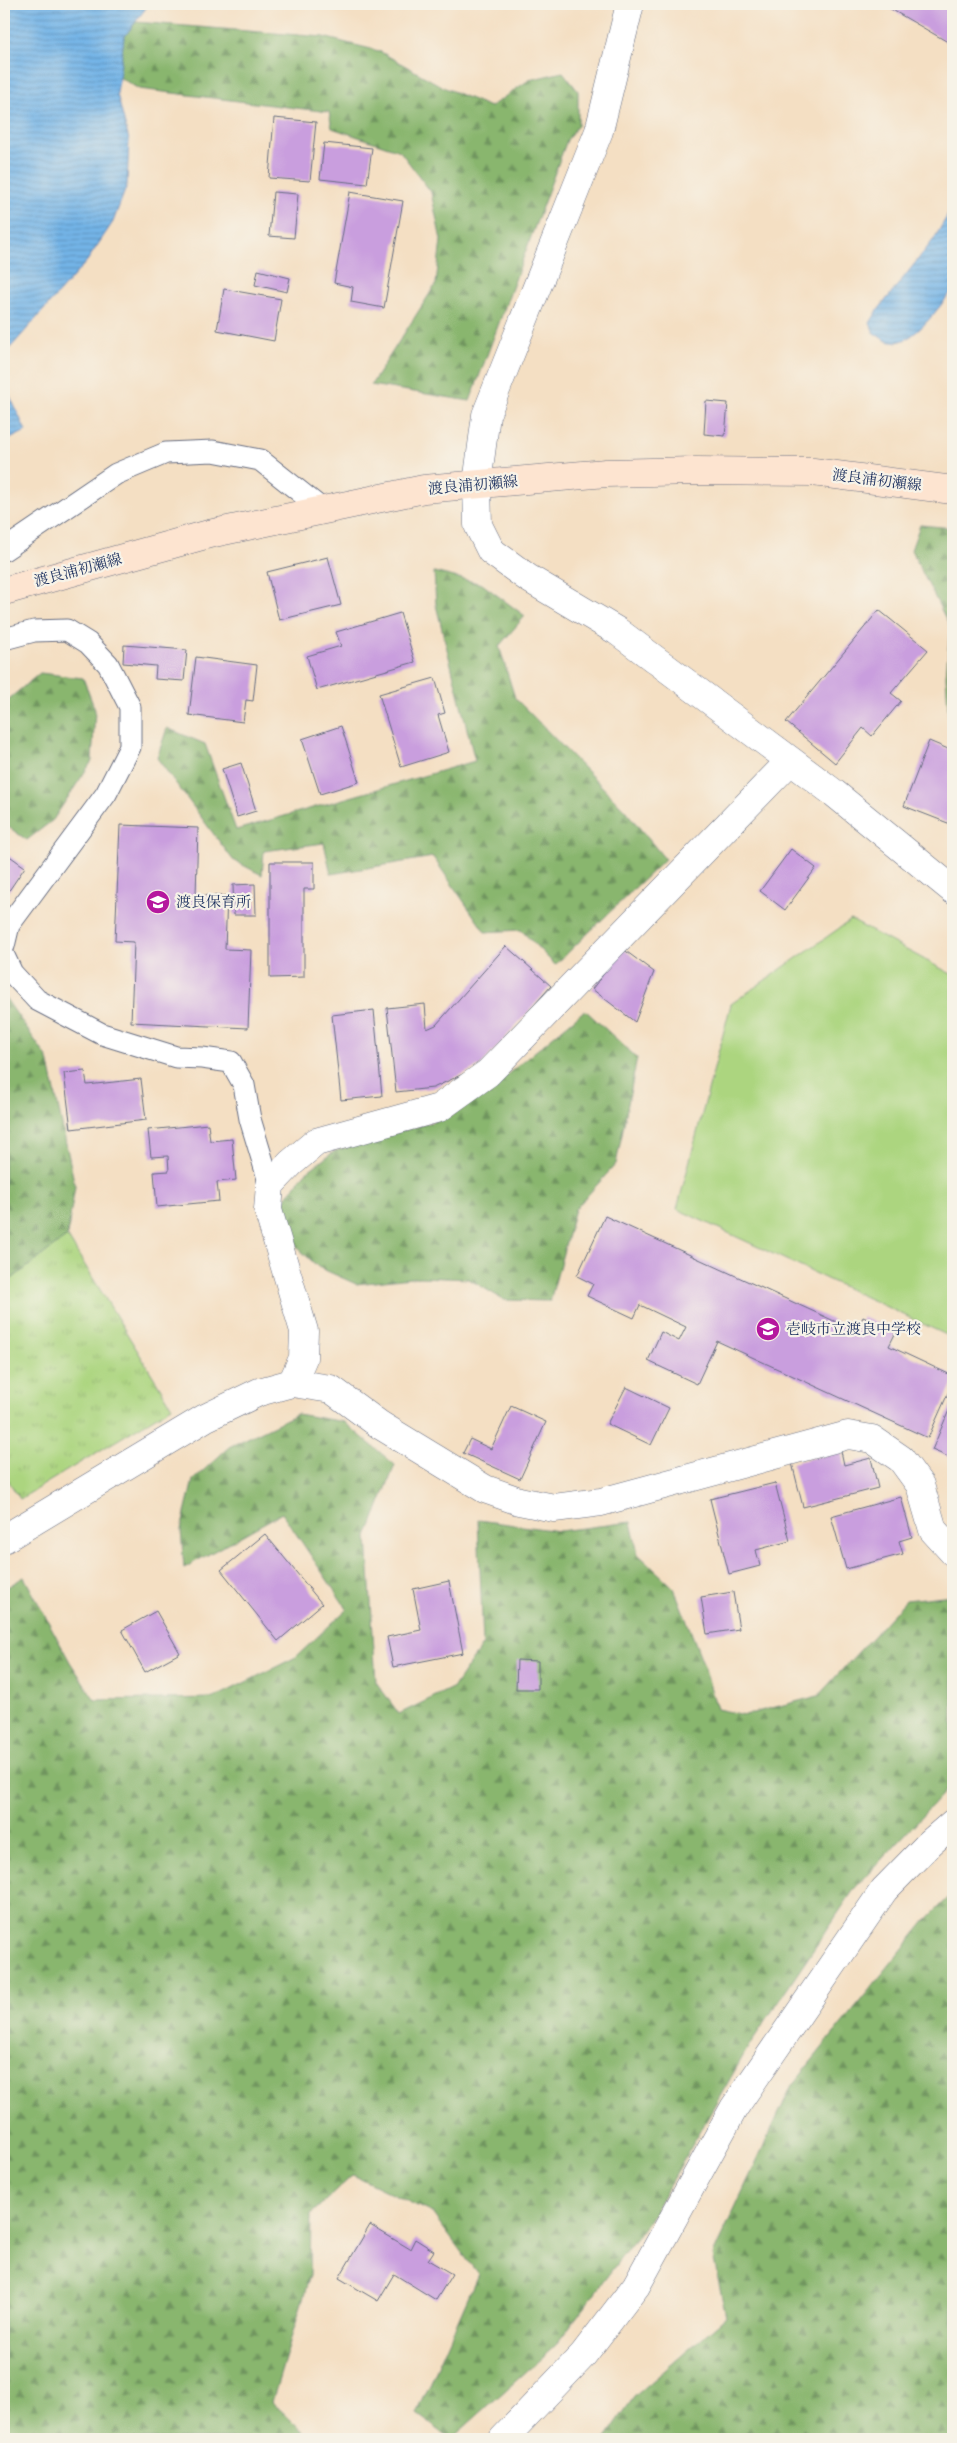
<svg xmlns="http://www.w3.org/2000/svg" width="957" height="2443" viewBox="0 0 957 2443" font-family="'IM FELL English','Noto Serif JP',serif">
<style>
.grass{fill:url(#grass-tufts);stroke:#64826e}
.forest{fill:url(#forest-firs);stroke:#527266}
.garden{fill:#acd57f;stroke:#64826e}
.water{fill:url(#water-rules);stroke:#4772a2}
.building{fill:#c99ede}
.lines{fill:none;stroke-linecap:round;stroke-linejoin:round}
.service-casing{stroke:#676d81;stroke-width:23}
.minor-casing{stroke:#676d81;stroke-width:29}
.secondary-casing{stroke:#676d81;stroke-width:29}
.service{stroke:#fff;stroke-width:21}
.minor{stroke:#fff;stroke-width:28}
.secondary{stroke:#fde4d0;stroke-width:28}
.labels{text-anchor:middle;stroke-width:4.5;stroke-linejoin:round;paint-order:stroke}
.street-label{font-size:15px;fill:#1b2f5e;stroke:#f7f3e8}
.poi-label{font-size:15px;fill:#1b2f5e;stroke:#f7f3e8;text-anchor:start}
</style>
<defs>
<pattern id="grass-tufts" width="24" height="20" patternUnits="userSpaceOnUse" patternTransform="scale(1.25)"><rect width="24" height="20" fill="#acd57f"/><path d="M3 7l-1-3M5 7V3M7 7l1-3M15 17l-1-3M17 17v-4M19 17l1-3" fill="none" stroke="#93b770"/></pattern>
<pattern id="forest-firs" width="22" height="20" patternUnits="userSpaceOnUse" patternTransform="scale(1.25)"><rect width="22" height="20" fill="#89b66e"/><path d="M5 1l3.5 6h-7zM16 11l3.5 6h-7z" fill="#6f945e"/></pattern>
<pattern id="water-rules" width="6" height="5" patternUnits="userSpaceOnUse" patternTransform="scale(1.25)"><rect width="6" height="5" fill="#73b4e7"/><path d="M0 2.5h6" fill="none" stroke="#5e93be"/></pattern>
</defs>
<rect width="100%" height="100%" fill="#f7f3e8"/>
<filter id="ink" filterUnits="userSpaceOnUse"><feTurbulence type="fractalNoise" baseFrequency=".02" numOctaves="2"/><feDisplacementMap in="SourceGraphic" scale="10" xChannelSelector="R" yChannelSelector="G"/><feConvolveMatrix kernelMatrix="1 2 1 2 8 2 1 2 1" color-interpolation-filters="sRGB"/></filter>
<filter id="wash" filterUnits="userSpaceOnUse"><feTurbulence type="fractalNoise" baseFrequency=".0096" numOctaves="4" result="noise"/><feDisplacementMap in="SourceGraphic" scale="20" xChannelSelector="R" yChannelSelector="G"/><feGaussianBlur stdDeviation="1.12" result="paint"/><feColorMatrix in="noise" values="0 0 0 0 0 0 0 0 0 0 0 0 0 0 0 0 0 1.4 0 .05"/><feComposite in="paint" operator="in"/></filter>
<g filter="url(#wash)">
<rect width="100%" height="100%" fill="#f4dfc3"/>
<path class="grass" d="M67,1236L172,1407L20,1499L4,1474V1285Z"/>
<g class="forest">
<path d="M136,22L323,37L379,51L443,87L490,107L529,80L563,72L578,91V125L567,140L470,401L371,385L436,284L441,240L431,192L400,151L332,128L329,112L139,89L119,77L124,37Z"/>
<path d="M920,525L953,528V727L949,726L946,676L950,627L911,550Z"/>
<path d="M434,572L482,584L525,616L499,646L515,698L624,809L665,859L555,965L521,930L485,932L433,857L331,874L324,843L264,851L262,875L233,860L157,758L167,728L205,744L236,830L475,761L436,605Z"/>
<path d="M40,673L83,678L95,710L92,761L53,820L27,840L4,824V703Z"/>
<path d="M4,996L48,1059L75,1186L67,1236L4,1285Z"/>
<path d="M585,1010L637,1058L616,1164L575,1209L550,1301L504,1300L469,1279L420,1277L356,1284L318,1267L290,1240L283,1202L305,1173L335,1151L449,1117L484,1094Z"/>
<path d="M297,1414L344,1422L395,1465L367,1537L376,1682L399,1714L454,1687L483,1644L478,1520L559,1531L631,1522L638,1554L674,1588L703,1663L717,1709L745,1715L818,1696L906,1600L953,1595V1783L855,1888L750,2044L650,2219L555,2346L451,2439L417,2414L478,2274L432,2213L353,2175L311,2214L310,2275L272,2402L311,2439H4V1589L24,1577L70,1662L95,1700L214,1698L296,1657L347,1609L282,1513L184,1568L181,1530L193,1480L229,1447Z"/>
<path d="M953,1893V2439H605L634,2397L726,2317L713,2255L792,2085L926,1920Z"/>
</g>
<path class="garden" d="M851,920L953,975V1338L677,1209L731,1004Z"/>
<g class="water">
<path d="M4,4H149L124,37L117,94L129,140L127,185L113,222L87,261L4,355Z"/>
<path d="M953,206V290C940,305 914,345 892,342C886,342 879,336 874,333L870,323L878,310L934,239Z"/>
<path d="M4,383L26,431L4,442Z"/>
</g>
<g id="blocks">
<g class="building">
<path d="M882,4H945L953,9V45Z"/>
<path d="M274,118L316,122L310,181L269,178Z"/>
<path d="M324,143L372,148L367,184L320,179Z"/>
<path d="M273,192L298,194L294,238L269,236Z"/>
<path d="M350,192L403,201L384,308L351,302L353,287L334,283Z"/>
<path d="M258,270L290,278L287,292L255,285Z"/>
<path d="M224,289L281,299L274,341L217,330Z"/>
<path d="M706,401L728,403L725,436L704,434Z"/>
<path d="M328,557L341,605L279,620L267,572Z"/>
<path d="M879,610L928,650L891,693L901,701L872,736L863,728L835,763L786,722Z"/>
<path d="M400,613L415,662L317,690L307,656L341,646L336,632Z"/>
<path d="M124,645L187,650L184,681L155,679L156,666L123,663Z"/>
<path d="M196,657L257,665L253,701L246,700L243,722L189,715Z"/>
<path d="M435,678L445,713L438,715L449,752L401,767L379,694Z"/>
<path d="M341,726L359,782L320,794L302,739Z"/>
<path d="M929,741L953,751V825L904,806Z"/>
<path d="M241,763L256,811L237,817L222,769Z"/>
<path d="M120,825L198,828L196,895L227,896L225,949L251,950L248,1028L131,1022L134,942L115,941Z"/>
<path d="M791,849L816,868L785,910L760,891Z"/>
<path d="M4,852L25,867L4,898Z"/>
<path d="M270,862H314V889H304V977L270,978Z"/>
<path d="M255,884L256,915H234L233,885Z"/>
<path d="M506,946L551,986L480,1066L433,1088L396,1092L387,1008L425,1004L427,1029L436,1025Z"/>
<path d="M623,949L654,972L635,1022L592,989Z"/>
<path d="M374,1010L382,1096L341,1100L332,1015Z"/>
<path d="M85,1071L87,1085L141,1079L146,1120L71,1129L64,1073Z"/>
<path d="M208,1124L210,1141L232,1139L236,1180L217,1182L219,1201L157,1207L154,1172L169,1171L168,1156L151,1157L148,1130Z"/>
<path d="M605,1216L856,1331L863,1317L896,1332L889,1346L953,1376V1382L928,1438L717,1341L697,1384L648,1361L661,1332L679,1341L686,1327L640,1305L634,1318L587,1296L593,1284L577,1276Z"/>
<path d="M626,1387L669,1408L651,1445L607,1424Z"/>
<path d="M953,1401V1459L932,1450Z"/>
<path d="M511,1406L546,1422L520,1479L463,1453L470,1439L491,1449Z"/>
<path d="M841,1451L844,1465L871,1458L878,1488L803,1507L792,1463Z"/>
<path d="M775,1483L790,1541L756,1550L760,1566L729,1574L710,1499Z"/>
<path d="M901,1497L912,1537L899,1541L903,1554L846,1569L831,1516Z"/>
<path d="M265,1534L322,1604L278,1641L221,1570Z"/>
<path d="M449,1581L463,1653L393,1667L387,1637L421,1630L413,1589Z"/>
<path d="M733,1592L739,1629L707,1634L701,1597Z"/>
<path d="M156,1611L180,1653L145,1672L122,1630Z"/>
<path d="M517,1660L538,1661V1689H516Z"/>
<path d="M370,2225L410,2249L415,2239L434,2251L428,2260L452,2274L436,2300L394,2274L378,2301L339,2278Z"/>
</g>
</g>
</g>
<g filter="url(#ink)">
<use href="#blocks" fill-opacity="0" stroke="#676d81" stroke-width="1"/>
<g class="lines">
<g class="service-casing">
<g id="service">
<path d="M4,550L116,474L166,453L213,451L260,460L323,510"/>
<path d="M4,639L34,631L67,630L88,643L108,664L130,707V747L106,794L9,925L4,946"/>
<path d="M4,956L12,973L37,1000L102,1034L176,1057L202,1058L231,1062L244,1085L250,1119L270,1185"/>
</g>
</g>
<g class="minor-casing">
<g id="minor">
<path d="M630,4L599,131L486,415L477,484L478,525L491,551L528,578L617,631L834,793L953,890"/>
<path d="M292,1383L303,1358L304,1331L268,1210L270,1185L291,1163L316,1142L439,1108L488,1073L790,761"/>
<path d="M4,1539L205,1418L259,1392L292,1383L331,1389L380,1425L485,1489L519,1501L554,1508L601,1502L848,1435L872,1439L901,1459L920,1485L933,1530L953,1552"/>
<path d="M503,2439L583,2355L636,2286L734,2108L884,1890L930,1843L953,1823"/>
</g>
</g>
<g class="secondary-casing">
<path id="secondary" d="M4,591L209,534L424,489L606,473L696,471L813,472L953,490"/>
</g>
<use href="#service" class="service"/>
<use href="#minor" class="minor"/>
<use href="#secondary" class="secondary"/>
</g>
</g>
<defs>
<g id="school-disc" transform="scale(1.25)"><circle r="9.5" fill="#b5179e" stroke="#f7f3e8"/><path d="M0-5L7-2L0 1L-7-2ZM-4 1L0 2.5L4 1V4Q0 6-4 4Z" fill="#fff"/></g>
</defs>
<g fill-rule="evenodd">
<use href="#school-disc" x="158" y="902"/>
<use href="#school-disc" x="768" y="1329"/>
</g>
<g class="labels">
<g class="street-label">
<text transform="translate(877 480) rotate(7)" y="5">渡良浦初瀬線</text>
<text transform="translate(473 485) rotate(-5)" y="5">渡良浦初瀬線</text>
<text transform="translate(78 570) rotate(-15)" y="5">渡良浦初瀬線</text>
</g>
<g class="poi-label">
<text x="176" y="907">渡良保育所</text>
<text x="786" y="1334">壱岐市立渡良中学校</text>
</g>
</g>
<rect width="957" height="2443" fill="none" stroke="#f7f3e8" stroke-width="20"/>
</svg>
